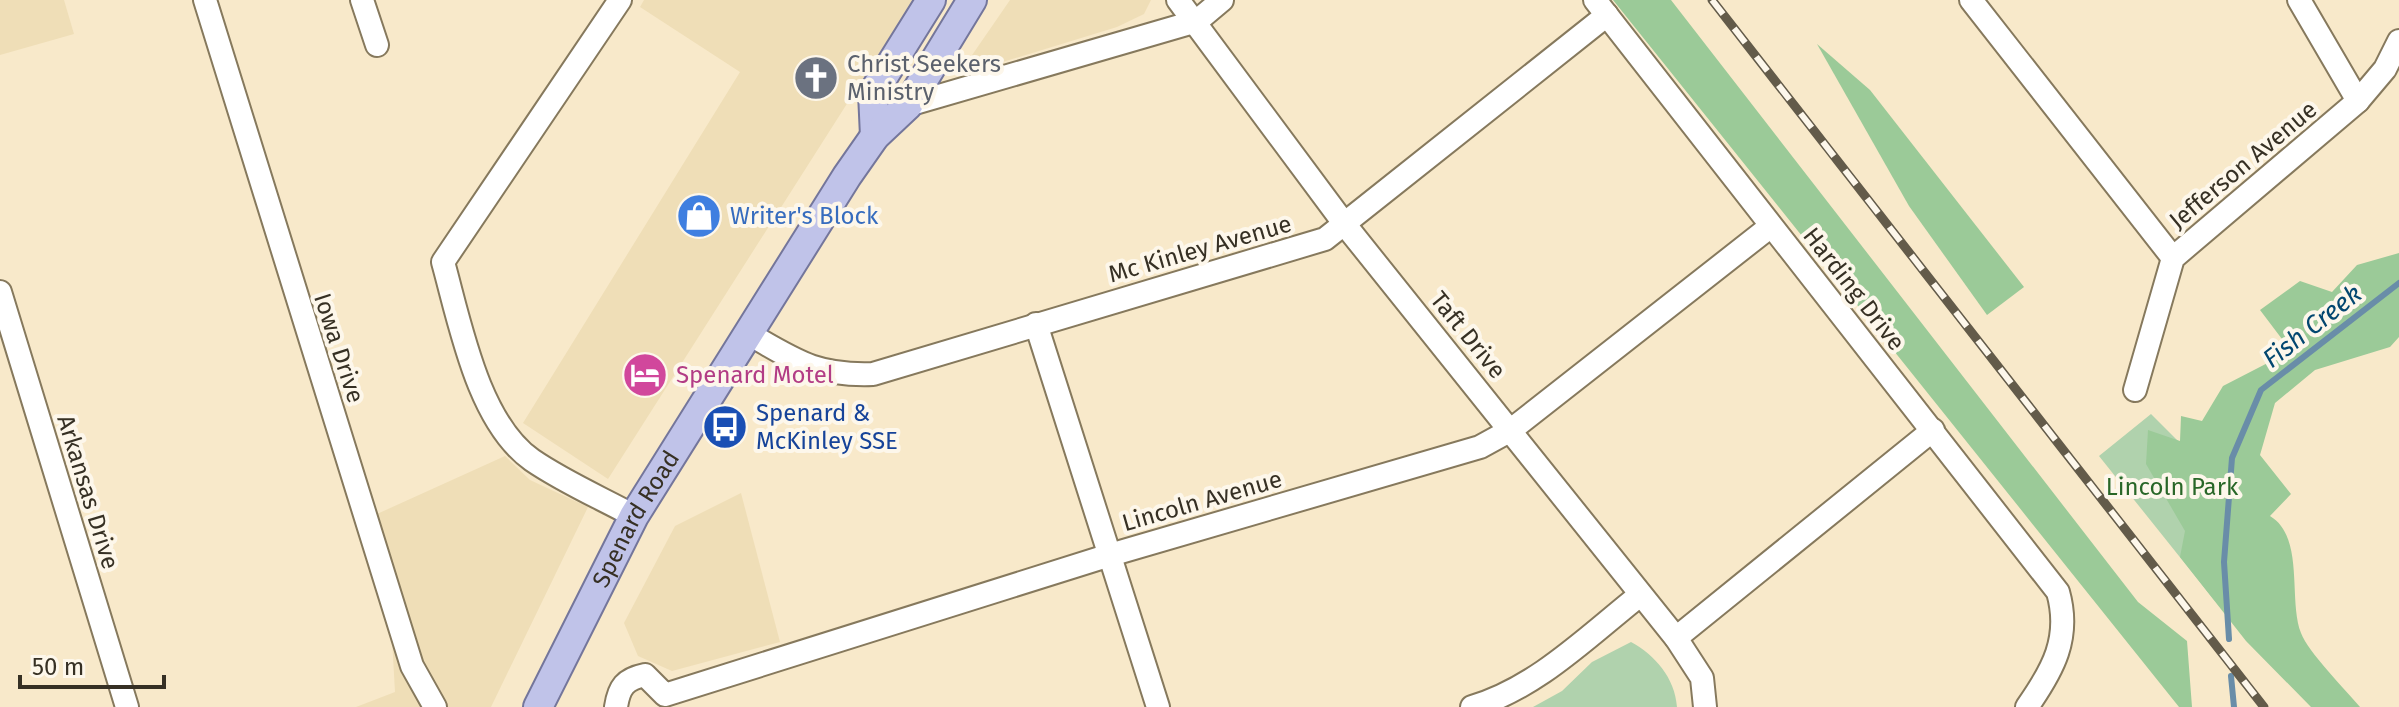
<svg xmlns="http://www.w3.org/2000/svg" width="2399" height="707" viewBox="0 0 2399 707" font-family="'Fira Sans',sans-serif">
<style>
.built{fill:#efdeb7}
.green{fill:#b0d2ad}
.forest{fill:#9bca98}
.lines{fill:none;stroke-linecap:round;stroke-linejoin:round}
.stream{stroke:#698da8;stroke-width:6}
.minor-casing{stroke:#86795d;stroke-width:26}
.major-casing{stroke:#74769b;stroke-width:32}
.minor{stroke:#fff;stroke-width:22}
.major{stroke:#c0c3e9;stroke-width:28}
.rail-casing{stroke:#635b4a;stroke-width:9}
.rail{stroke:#fdf7eb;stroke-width:6;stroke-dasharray:18;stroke-linecap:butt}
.labels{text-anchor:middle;stroke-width:8;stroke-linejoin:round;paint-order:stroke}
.worship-label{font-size:24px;fill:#5b616d;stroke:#fdf7eb;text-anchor:start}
.street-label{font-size:24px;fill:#363024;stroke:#fdf7eb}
.shop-label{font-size:24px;fill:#366cbe;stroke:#fdf7eb;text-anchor:start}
.hotel-label{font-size:24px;fill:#b23c85;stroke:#fdf7eb;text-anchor:start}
.transit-label{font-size:24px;fill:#164399;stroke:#fdf7eb;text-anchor:start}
.park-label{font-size:24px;fill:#296728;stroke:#fdf7eb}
.water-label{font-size:26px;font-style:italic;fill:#034770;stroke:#fdf7eb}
</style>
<rect width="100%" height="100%" fill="#f8e9ca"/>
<g class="built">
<path d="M0,0H64L74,34L0,55Z"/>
<path d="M644,0H913L608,479L523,423L740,72L640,7Z"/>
<path d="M1010,0H1151L1144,14L1117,27L996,64L968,61Z"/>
<path d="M505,456L530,480L588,507L491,707H356L395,692L387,549L377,514Z"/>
<path d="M741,493L780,642L672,671L638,656L624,623L675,526Z"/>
</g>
<g class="green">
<path d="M2151,414L2210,473L2208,538L2215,601L2099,456Z"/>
<path d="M1631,642C1655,655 1675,678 1677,707H1533L1562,691L1592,662Z"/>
</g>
<g class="forest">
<path d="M1613,0H1671L2138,602L2187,641L2192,707H2179Z"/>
<path d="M1817,44L1870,90L2024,287L1987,315L1909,206Z"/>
<path d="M2399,253V337L2390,347L2315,370L2275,403L2260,455L2291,494L2270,516C2305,537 2288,600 2301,633C2308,652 2346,690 2360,707H2311L2246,641L2180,557L2185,531L2146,464L2148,430L2180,441L2181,416L2202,421L2223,386L2291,351L2260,310L2300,281L2332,292L2357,265Z"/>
</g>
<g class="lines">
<g class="stream">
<path d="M2229,639L2224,562L2232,458L2261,390L2399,283"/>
<path d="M2231,676L2234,707"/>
</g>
<g class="minor-casing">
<g id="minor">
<path d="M205,0L412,666L435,707"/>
<path d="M362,0L377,45"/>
<path d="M620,0L443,262C460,323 478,422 532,460C564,482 601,498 634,516"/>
<path d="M1178,0L1346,226L1676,638L1702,678L1705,707"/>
<path d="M1595,0L2058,592C2071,638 2053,670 2027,707"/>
<path d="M1971,0L2173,258"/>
<path d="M2299,0L2358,101"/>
<path d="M908,105L1197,21L1222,0"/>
<path d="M0,292L127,707"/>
<path d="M1036,324L1158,707"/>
<path d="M749,334C796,361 816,376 873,374L1325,239L1607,15"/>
<path d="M2135,390L2173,258L2358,101L2385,69L2399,41"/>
<path d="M1676,638L1933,430"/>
<path d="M616,707C619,687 625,679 645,675L665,695L1110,555L1480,447L1511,430L1771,226"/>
<path d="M1472,707C1537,688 1588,636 1640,595"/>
</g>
</g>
<g class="major-casing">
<g id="major">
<path d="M875,136L873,93L931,0"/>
<path id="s1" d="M538,707L634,516L847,176L875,136L908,105L972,0"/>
</g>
</g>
<use href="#minor" class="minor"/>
<use href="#major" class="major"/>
<g class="rail-casing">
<path id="rail" d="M1712,0L2264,707"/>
</g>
<use href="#rail" class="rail"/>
</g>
<defs>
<g id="church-disc" transform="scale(2.3)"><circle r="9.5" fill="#6b7280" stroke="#fdf7eb"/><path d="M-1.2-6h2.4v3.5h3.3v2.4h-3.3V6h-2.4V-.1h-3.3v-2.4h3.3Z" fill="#fff"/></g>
<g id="shop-disc" transform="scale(2.3)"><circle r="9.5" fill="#3f7fe0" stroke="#fdf7eb"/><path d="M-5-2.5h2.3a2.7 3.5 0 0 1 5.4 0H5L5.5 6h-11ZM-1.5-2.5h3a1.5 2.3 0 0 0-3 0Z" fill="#fff"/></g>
<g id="hotel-disc" transform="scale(2.3)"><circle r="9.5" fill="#d1479c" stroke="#fdf7eb"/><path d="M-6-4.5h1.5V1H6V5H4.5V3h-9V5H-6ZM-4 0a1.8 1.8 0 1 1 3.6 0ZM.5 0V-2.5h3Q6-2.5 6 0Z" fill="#fff"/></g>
<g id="bus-disc" transform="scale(2.3)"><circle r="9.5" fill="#1a4fb4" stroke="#fdf7eb"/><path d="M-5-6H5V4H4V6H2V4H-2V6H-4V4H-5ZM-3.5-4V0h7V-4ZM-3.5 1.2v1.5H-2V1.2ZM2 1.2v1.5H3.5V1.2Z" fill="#fff"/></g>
</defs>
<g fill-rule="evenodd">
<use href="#church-disc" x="816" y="78"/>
<use href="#shop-disc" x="699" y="216"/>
<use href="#hotel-disc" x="645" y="375"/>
<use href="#bus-disc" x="725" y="427"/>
</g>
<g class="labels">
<g class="worship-label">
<text x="847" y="72">Christ Seekers<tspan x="847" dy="28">Ministry</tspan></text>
</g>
<g class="street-label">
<text transform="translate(2243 165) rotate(-40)" y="8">Jefferson Avenue</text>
<text transform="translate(1200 249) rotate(-16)" y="8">Mc Kinley Avenue</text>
<text transform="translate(1854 289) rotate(52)" y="8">Harding Drive</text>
<text transform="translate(1468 335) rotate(51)" y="8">Taft Drive</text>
<text transform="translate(339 348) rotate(72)" y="8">Iowa Drive</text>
<text transform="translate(88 492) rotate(73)" y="8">Arkansas Drive</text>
<text transform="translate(1202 501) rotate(-16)" y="8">Lincoln Avenue</text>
<text dy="8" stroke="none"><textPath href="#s1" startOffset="212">Spenard Road</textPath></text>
</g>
<g class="shop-label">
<text x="730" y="224">Writer's Block</text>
</g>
<g class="hotel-label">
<text x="676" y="383">Spenard Motel</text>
</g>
<g class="transit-label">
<text x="756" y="421">Spenard &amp;<tspan x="756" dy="28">McKinley SSE</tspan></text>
</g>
<g class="park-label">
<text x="2172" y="495">Lincoln Park</text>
</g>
<g class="water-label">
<text transform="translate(2312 326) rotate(-38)" y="9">Fish Creek</text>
</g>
</g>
<path d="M20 675v12h144v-12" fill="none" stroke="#363024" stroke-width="4"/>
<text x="32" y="675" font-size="24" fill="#363024" stroke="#fdf7eb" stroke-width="6" paint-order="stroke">50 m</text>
</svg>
